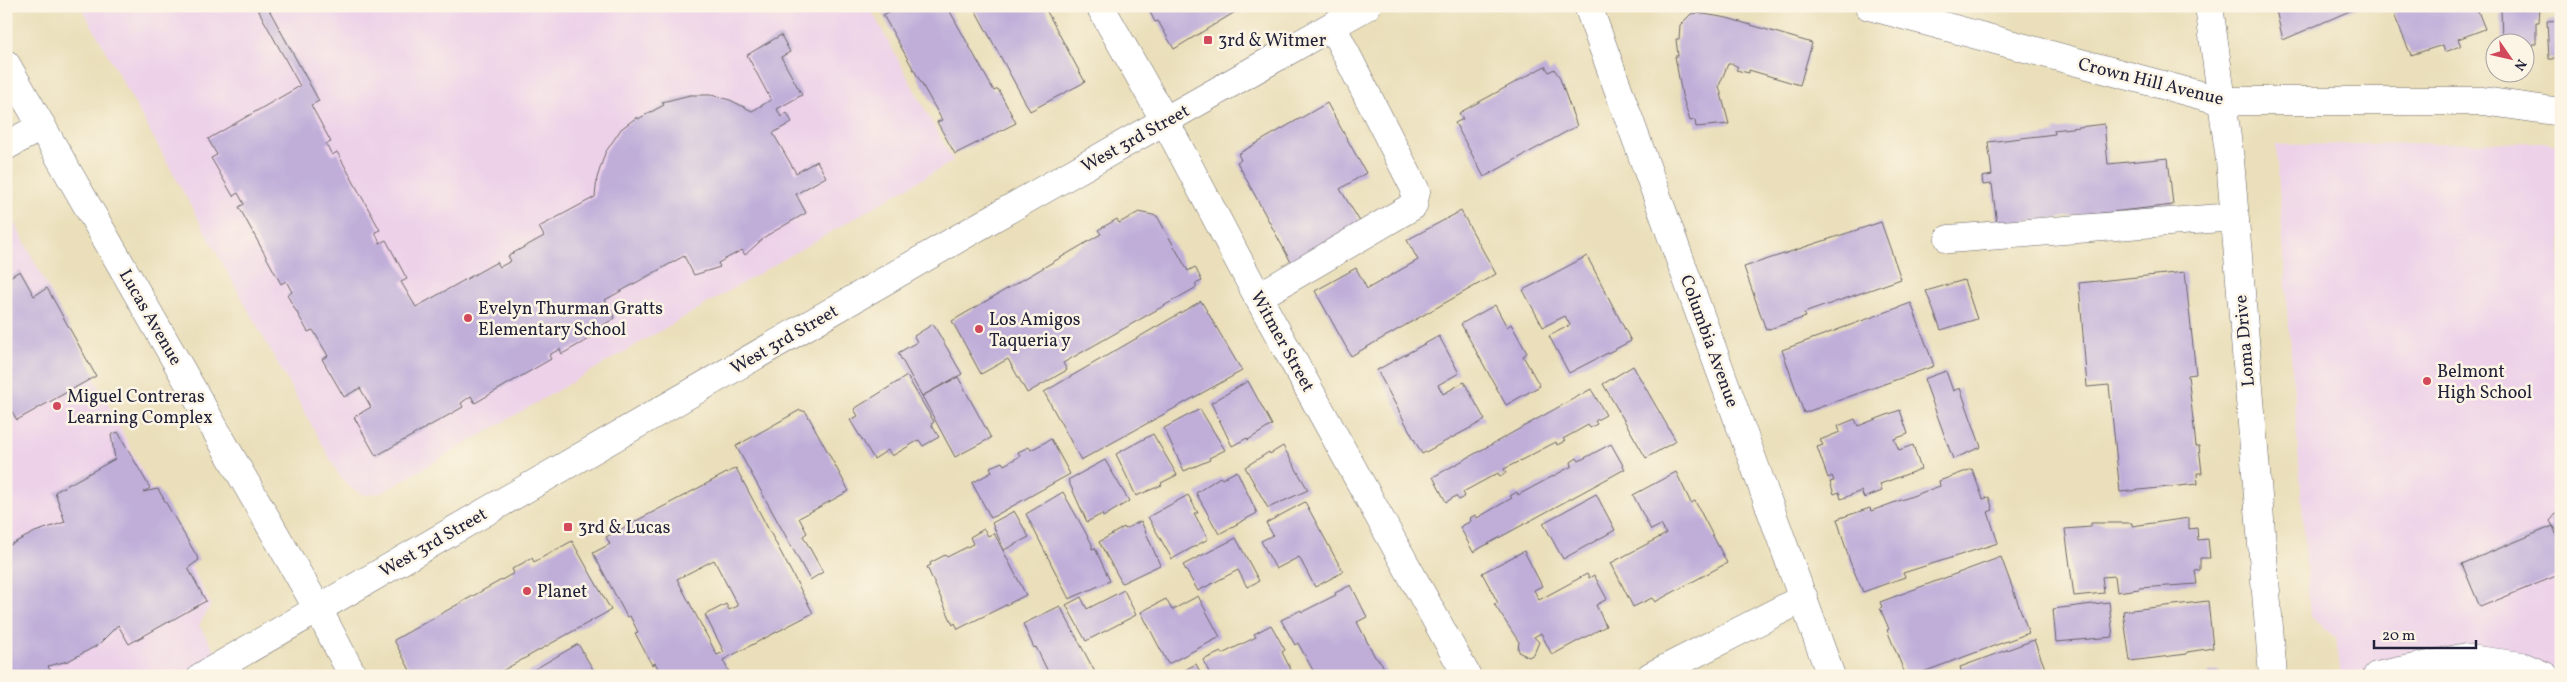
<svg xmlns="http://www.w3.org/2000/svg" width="2567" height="682" viewBox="0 0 2567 682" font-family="Vollkorn,serif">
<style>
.built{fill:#edd1e9}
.building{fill:#c0aed9;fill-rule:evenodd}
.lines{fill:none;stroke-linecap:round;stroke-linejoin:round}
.minor-casing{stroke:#686467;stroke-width:29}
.major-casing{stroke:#686467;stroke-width:29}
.minor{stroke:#fff;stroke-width:28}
.major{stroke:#fff;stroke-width:28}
.poi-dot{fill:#d1495b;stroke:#fcf5e5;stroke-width:2}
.labels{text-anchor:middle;stroke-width:5;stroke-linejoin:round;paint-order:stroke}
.poi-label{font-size:18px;fill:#22223b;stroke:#fcf5e5;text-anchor:start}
.street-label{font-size:18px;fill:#22223b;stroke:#fcf5e5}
</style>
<rect width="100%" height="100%" fill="#fcf5e5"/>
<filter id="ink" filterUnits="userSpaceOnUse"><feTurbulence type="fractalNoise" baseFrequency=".02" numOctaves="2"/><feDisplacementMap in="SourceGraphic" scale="10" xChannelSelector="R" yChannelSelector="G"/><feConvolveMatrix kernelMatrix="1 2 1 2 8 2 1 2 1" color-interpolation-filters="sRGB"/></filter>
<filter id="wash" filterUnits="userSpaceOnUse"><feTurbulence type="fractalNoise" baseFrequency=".0096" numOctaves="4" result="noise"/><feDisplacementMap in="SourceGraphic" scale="20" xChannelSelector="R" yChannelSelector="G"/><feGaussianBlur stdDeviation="1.12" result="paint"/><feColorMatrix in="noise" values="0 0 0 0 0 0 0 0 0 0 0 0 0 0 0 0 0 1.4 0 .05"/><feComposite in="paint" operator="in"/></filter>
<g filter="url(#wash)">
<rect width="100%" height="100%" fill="#eadfba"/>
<g class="built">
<path d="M81,6H869L953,161L383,492L365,495L351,488L339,475Z"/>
<path d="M2543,142L2561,146V676H2341L2336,638L2310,616L2276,145Z"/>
<path d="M6,206L211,605L199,625L230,676H6Z"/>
</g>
<g id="blocks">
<g class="building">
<path d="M256,6H267L319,101L311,105L331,142L326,144L332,155L337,152L380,230L375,232L380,243L386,240L407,279L401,282L416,307L497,262L500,267L511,261L508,256L544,236L539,227L595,197L597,178L605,153L621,129L637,117L638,119L664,105L662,102L690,95H711L730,100L752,111L771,100L747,55L781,35L790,52L781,57L802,95L777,109L781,117L787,113L792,122L773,133L796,173L817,161L826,177L796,194L806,213L766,236L745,255L742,250L718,263L720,267L694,275L684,256L605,300L615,318L598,328L601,332L562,354L560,349L549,355L551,359L475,403L471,396L461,403L463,407L376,456L354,417L371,407L360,388L344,397L322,359L328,356L313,330L308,332L287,295L292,292L286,281L281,284L239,207L244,204L238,193L233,196L211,158L217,155L208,139L300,86Z"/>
<path d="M899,6H947L994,91L998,89L1016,123L955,154L937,122L942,120L883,15Z"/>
<path d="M973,6H1044L1085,82L1030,111Z"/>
<path d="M1147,6H1245L1174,49L1158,21L1155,22Z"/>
<path d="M2275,6H2361L2283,40Z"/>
<path d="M2405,6H2476L2485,29L2458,39L2461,46L2445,52L2443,45L2411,55L2395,17L2394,10Z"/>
<path d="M2501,6H2540L2539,22H2536V44H2532V47L2524,48V42H2502Z"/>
<path d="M1698,13L1727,18L1812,43L1800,85L1749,70V73L1736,70L1738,67L1733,64H1728L1719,86L1729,124L1696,127L1695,120L1690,121L1682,95L1675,56H1678L1676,39H1679L1680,25L1691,14Z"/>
<path d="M2561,20V59H2549L2547,21Z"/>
<path d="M1545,66L1549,72L1554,69L1559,76L1577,126L1484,177L1455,123L1463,119L1459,113Z"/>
<path d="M1327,103L1366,173L1340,189L1364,228L1293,266L1237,162L1241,160L1238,154Z"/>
<path d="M2104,124L2108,164L2168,158L2173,205L1997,225L1992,184L1983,185L1982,177L1992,175L1988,142L2055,134L2054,130Z"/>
<path d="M1461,211L1496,274L1351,356L1315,291L1356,268L1367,289L1418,260L1407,240Z"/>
<path d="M1139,212L1157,216L1188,271L1195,267L1202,281L1195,284L1197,287L1063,363L1067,370L1027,393L1008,359L981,374L952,321L1101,234L1098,230L1117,219L1119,223Z"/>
<path d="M1881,222L1901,279L1804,313L1806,317L1766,330L1744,267Z"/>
<path d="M1587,256L1631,341L1569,373L1549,336L1570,325L1565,316L1543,327L1523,290Z"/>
<path d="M20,271L34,296L47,288L96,376L17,420L11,410L6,413V279Z"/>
<path d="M2185,272L2196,374L2188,375L2196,446H2199L2202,473H2197L2198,484L2120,492L2109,385L2087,387L2079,283Z"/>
<path d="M1964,280L1977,319L1941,330L1926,291Z"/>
<path d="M1201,301L1242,371L1081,460L1044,392Z"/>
<path d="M1911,303L1934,366L1804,413L1782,350Z"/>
<path d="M1495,305L1507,327L1511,324L1527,353L1523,356L1540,386L1506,405L1461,324Z"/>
<path d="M933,324L962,374L922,396L898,353L917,342L914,336Z"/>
<path d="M1439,336L1459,373L1438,385L1443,394L1464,382L1485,420L1422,454L1377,370Z"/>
<path d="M1633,366L1676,441L1646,458L1603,384Z"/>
<path d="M1946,371L1953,391L1960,388L1981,447L1953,459L1924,379Z"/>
<path d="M907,376L934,422L931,424L939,437L923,446L919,440L892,456L888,450L874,459L850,420L858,416L854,409Z"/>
<path d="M958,377L991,438L955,457L922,396Z"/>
<path d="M1248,381L1272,425L1248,440L1247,438L1232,446L1211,403Z"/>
<path d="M1591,389L1606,415L1595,421L1597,424L1590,428L1588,425L1563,439L1565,441L1557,445L1556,442L1504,469L1506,473L1500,477L1498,473L1463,492L1465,496L1459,500L1456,496L1446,502L1433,477Z"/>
<path d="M1200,409L1225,450L1209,458L1210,460L1184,471L1164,428Z"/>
<path d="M800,410L806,412L849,491L799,518L807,533L803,536L823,572L810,580L736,446Z"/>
<path d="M1900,410L1908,434L1894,439L1899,450L1913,445L1921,469L1880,484L1882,491L1864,498L1861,491L1841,499L1839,492L1834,494L1830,482L1834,481L1832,476L1828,478L1817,447L1823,445L1820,440L1840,432L1838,426L1855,419L1858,426Z"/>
<path d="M118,432L150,488L143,492L158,489L199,560L188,568L206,601L129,644L118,625L98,645L68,661L48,666L53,676H6V547L35,532L65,522L55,492L115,459L111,435Z"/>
<path d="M1153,434L1177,475L1161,483L1162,485L1136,496L1116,454Z"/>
<path d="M1051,439L1070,474L991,518L972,483L992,472L990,467L1002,462L1004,465L1020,456L1018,452L1029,447L1031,450Z"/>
<path d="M1611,444L1625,469L1473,552L1460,527L1471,521L1470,518L1475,515L1477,518L1512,498L1510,496L1517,492L1518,495L1572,466L1571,462L1577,458L1579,461Z"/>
<path d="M1283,446L1308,490L1268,508L1245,467L1269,452L1270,454Z"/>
<path d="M1105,460L1129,501L1103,517L1102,514L1087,522L1068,480Z"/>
<path d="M736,468L813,613L723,660L731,676H662L655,663L652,665L635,633L638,632L630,616L627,617L593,553L610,544L606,537ZM714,560L738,606L729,610L726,604L705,615L724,652L717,655L677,579Z"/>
<path d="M1972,469L1983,499L1989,497L1993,510L1988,512L1998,543L1903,573L1905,577L1863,592L1850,562L1837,519L1870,508L1871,511L1940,486L1939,481Z"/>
<path d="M1237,471L1257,513L1219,534L1196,493L1220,477L1222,479Z"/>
<path d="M1676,472L1691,503L1695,501L1727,563L1655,602L1652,598L1633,607L1611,563L1666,534L1661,525L1651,530L1633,495Z"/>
<path d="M1063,492L1092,544V549L1095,548L1110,581L1069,599L1026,514Z"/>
<path d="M1596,494L1615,530L1563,559L1543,523Z"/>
<path d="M1188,495L1198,513H1194L1208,539L1172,559L1148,517Z"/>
<path d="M1305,502L1343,572L1315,587L1299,557L1276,569L1261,541L1273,535L1266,523Z"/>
<path d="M2561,508V534L2553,526L2561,546V574L2480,607L2462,564L2553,526L2550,521Z"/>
<path d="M1014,511L1029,537L1004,550L992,523Z"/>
<path d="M2189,518V529L2197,528L2198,540L2208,539L2210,558H2200V570L2195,571L2197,584L2139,588V589L2117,592L2115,576L2102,577L2104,593L2074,596L2065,529L2091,527V523H2132V526Z"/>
<path d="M1141,521L1160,565L1122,583L1099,542L1124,527L1125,529Z"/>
<path d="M984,529L988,536L994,533L1026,595L958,629L955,623L953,625L927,567L931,565L930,563L945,555L947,557L973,544L970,537Z"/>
<path d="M1236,538L1259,581L1247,587L1238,570L1198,591L1183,565Z"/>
<path d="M572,541L611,610L493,676H413L394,640L514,573L512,569L532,558L534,562Z"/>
<path d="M1524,551L1542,586L1534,590L1539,600L1587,574L1589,578L1594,575L1607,599L1596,605L1606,626L1552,655L1541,633L1534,637L1539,642L1534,654L1529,657L1520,653L1518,649L1519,642L1494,604L1498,603L1482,573Z"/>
<path d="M2001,557L2029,633L1912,676H1906L1887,630L1889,629L1880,608L1882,607L1880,602Z"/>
<path d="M1351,585L1367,617L1357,622L1375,657L1381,662L1388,676H1316L1298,643L1295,645L1281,620L1301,610L1302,612L1336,595L1335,593Z"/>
<path d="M1124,590L1136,615L1086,641L1066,605L1081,597L1087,609Z"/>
<path d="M1198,596L1220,637L1168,664L1141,612L1166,599L1172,610Z"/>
<path d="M2208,601L2213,648L2187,652V654L2130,661L2123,611Z"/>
<path d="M2109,602L2113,637L2056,642L2053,609Z"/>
<path d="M1060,606L1097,676H1050L1036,647L1034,648L1023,624Z"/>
<path d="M1271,625L1285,650L1282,652L1294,676H1211L1203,660L1221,652L1222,654L1256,637L1254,634Z"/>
<path d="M2034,640L2048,676H1963L1960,667Z"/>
<path d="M578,644L597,676H523Z"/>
<path d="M1196,664L1202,676H1181L1179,673Z"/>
<path d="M2219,671V676H2209V672Z"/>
</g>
</g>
</g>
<g filter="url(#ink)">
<use href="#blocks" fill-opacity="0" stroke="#686467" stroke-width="1"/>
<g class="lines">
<g class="minor-casing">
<g id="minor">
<path d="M1100,6L1165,121L1258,297L1467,676"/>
<path d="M1588,6L1831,676"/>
<path d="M1869,6L2222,101H2483L2561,112"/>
<path d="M2209,6L2230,160L2273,676"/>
<path d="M6,64L318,609L353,676"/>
<path d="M6,146L42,126"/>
<path d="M1949,239L2234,217"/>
<path d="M1258,297L1413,206L1416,191L1332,26"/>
<path d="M1651,676L1804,598"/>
<path d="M2377,676L2462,658L2522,666L2545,676"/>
</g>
</g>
<g class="major-casing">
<path id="major" d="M202,676L990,220L1367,6"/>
</g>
<use href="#minor" class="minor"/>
<use href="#major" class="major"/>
</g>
</g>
<g class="poi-dot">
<rect x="1203" y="35" width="10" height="10" rx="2.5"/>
<circle cx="468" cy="318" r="5"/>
<circle cx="979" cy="329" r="5"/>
<circle cx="2427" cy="381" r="5"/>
<circle cx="57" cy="406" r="5"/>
<rect x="563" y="522" width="10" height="10" rx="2.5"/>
<circle cx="527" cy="591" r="5"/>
</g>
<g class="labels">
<g class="poi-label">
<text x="1218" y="46">3rd &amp; Witmer</text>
<text x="478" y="314">Evelyn Thurman Gratts<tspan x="478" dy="21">Elementary School</tspan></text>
<text x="989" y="325">Los Amigos<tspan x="989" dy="21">Taqueria y</tspan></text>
<text x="2437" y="377">Belmont<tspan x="2437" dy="21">High School</tspan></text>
<text x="67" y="402">Miguel Contreras<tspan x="67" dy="21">Learning Complex</tspan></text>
<text x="578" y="533">3rd &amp; Lucas</text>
<text x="537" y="597">Planet</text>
</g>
<g class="street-label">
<text transform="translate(2151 81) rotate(14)" y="6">Crown Hill Avenue</text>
<text transform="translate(1135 138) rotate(-29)" y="6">West 3rd Street</text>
<text transform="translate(151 317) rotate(60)" y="6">Lucas Avenue</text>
<text transform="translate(784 339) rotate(-30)" y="6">West 3rd Street</text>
<text transform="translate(1283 341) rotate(61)" y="6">Witmer Street</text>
<text transform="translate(1710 341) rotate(70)" y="6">Columbia Avenue</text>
<text transform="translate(2244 341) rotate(-95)" y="6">Loma Drive</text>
<text transform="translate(433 542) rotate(-30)" y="6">West 3rd Street</text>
</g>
</g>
<rect width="2567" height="682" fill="none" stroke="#fcf5e5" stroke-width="25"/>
<g transform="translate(2510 58) rotate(124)"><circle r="24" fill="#fcf5e5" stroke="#a5a1a1"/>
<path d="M0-4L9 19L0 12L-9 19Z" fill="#d1495b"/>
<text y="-8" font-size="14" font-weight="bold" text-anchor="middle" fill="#22223b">N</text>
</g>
<path d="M2374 640v8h102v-8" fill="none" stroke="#22223b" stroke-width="2.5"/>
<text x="2382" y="640" font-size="15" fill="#22223b" stroke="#fcf5e5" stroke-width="4" paint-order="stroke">20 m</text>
</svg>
